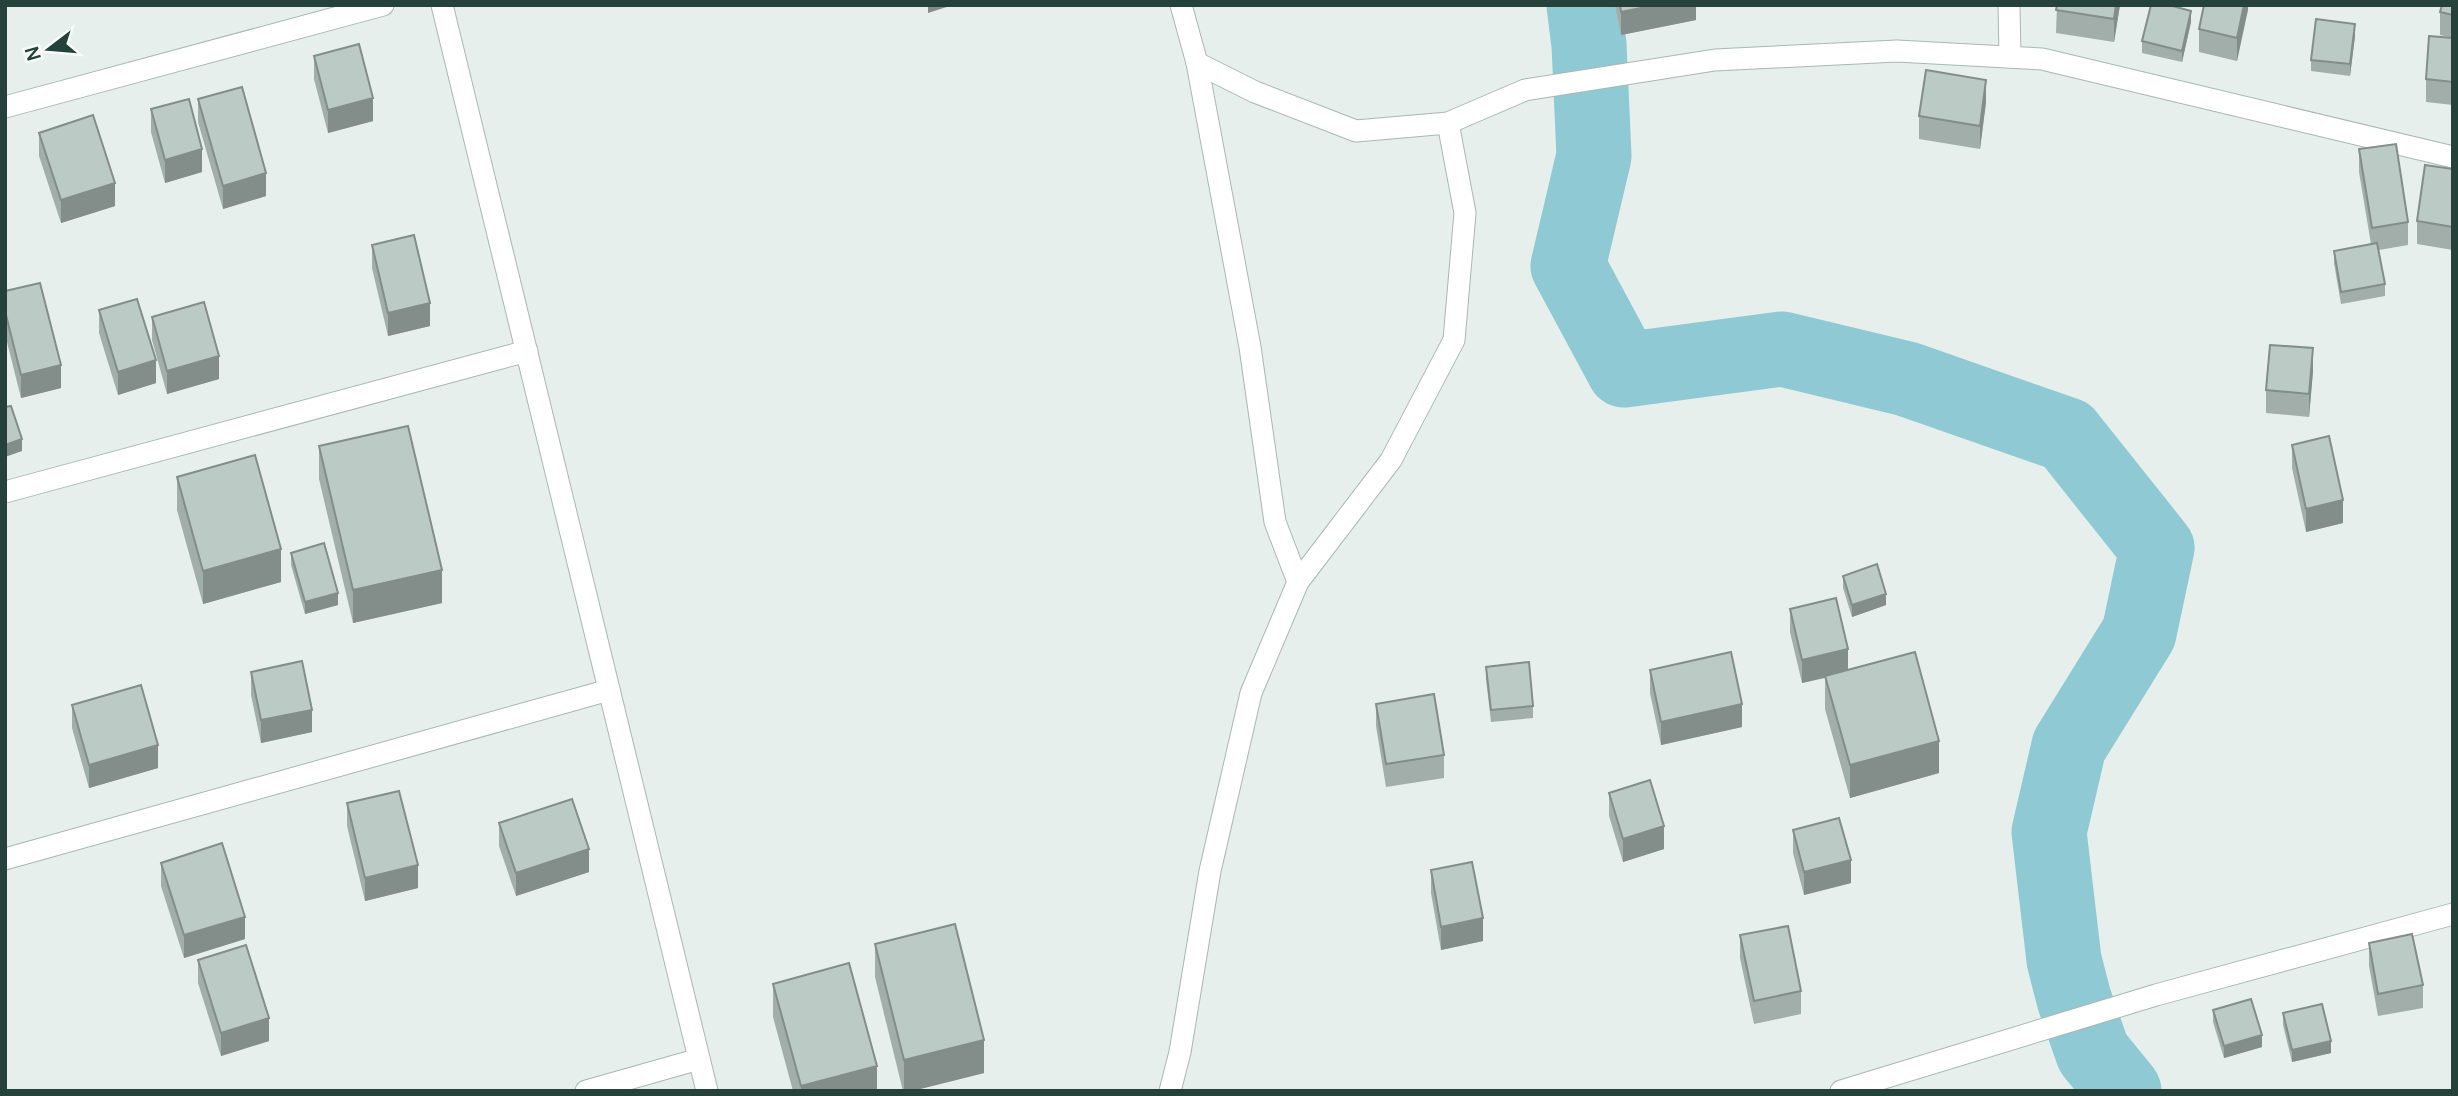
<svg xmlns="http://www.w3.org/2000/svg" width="2458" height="1096" viewBox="0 0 2458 1096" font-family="Manrope,sans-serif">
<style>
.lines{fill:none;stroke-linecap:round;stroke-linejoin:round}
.river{stroke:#8ec9d4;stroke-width:75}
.minor-casing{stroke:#a8b8b2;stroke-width:23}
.tertiary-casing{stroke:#a8b8b2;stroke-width:23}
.minor{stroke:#fff;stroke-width:21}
.tertiary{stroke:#fff;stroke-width:21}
.wall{fill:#a1aea9}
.shaded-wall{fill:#838d89}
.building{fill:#bbcac4;stroke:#838d89;stroke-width:2}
</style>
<rect width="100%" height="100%" fill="#e6efeb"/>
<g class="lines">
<path class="river" d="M1584,5L1589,45L1594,156L1568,266L1624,370L1782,349L1907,379L2067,435L2157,548L2139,633L2069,746L2049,832L2064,960L2074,999L2093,1053L2124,1091"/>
<g class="minor-casing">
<g id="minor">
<path d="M1181,5L1197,63L1250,347L1275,522L1298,582"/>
<path d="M2009,5L2010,57"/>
<path d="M1197,63L1255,92L1356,131L1448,123L1525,90L1715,60L1897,51L2042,59L2453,157"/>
<path d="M5,107L383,5"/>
<path d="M5,492L527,351"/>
<path d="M5,859L609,690"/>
<path d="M586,1091L699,1059"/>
<path d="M1170,1091L1180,1052L1210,871L1251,693L1298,582L1391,460L1454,340L1465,213L1448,123"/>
<path d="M1841,1091L2156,995L2453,914"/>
</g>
</g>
<g class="tertiary-casing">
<path id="tertiary" d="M442,5L707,1091"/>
</g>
<use href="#minor" class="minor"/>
<use href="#tertiary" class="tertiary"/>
</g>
<g class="wall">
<path d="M1615,5H1696V20L1621,35Z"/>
<path d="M2057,5H2120L2114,42L2056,33Z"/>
<path d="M2248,5L2237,61L2199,52V29Z"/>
<path d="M2453,5V38L2440,35V12Z"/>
<path d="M2191,22L2182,62L2142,53V41Z"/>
<path d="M2355,36L2350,76L2311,71V60Z"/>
<path d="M2453,38V105L2426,102V79Z"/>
<path d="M314,56L373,121L328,133L314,79Z"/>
<path d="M198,99L266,196L223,209L198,122Z"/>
<path d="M1986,102L1980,149L1919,139V116Z"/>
<path d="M151,109L202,172L165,183L151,132Z"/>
<path d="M39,133L115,206L61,223L39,156Z"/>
<path d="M2359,149L2408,222V245L2379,250L2385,284V296L2341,304L2334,263V251L2371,244L2359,172Z"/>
<path d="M2453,169V250L2417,244V221Z"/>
<path d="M372,245L430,326L388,336L372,268Z"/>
<path d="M5,291L61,388L21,398L5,334Z"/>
<path d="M99,310L156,383L118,395L99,333Z"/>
<path d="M152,317L219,379L167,394L152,340Z"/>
<path d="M2313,371L2309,417L2266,413V390Z"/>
<path d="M2292,445L2343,523L2306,532L2292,468Z"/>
<path d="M319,446L442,603L353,623L319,479Z"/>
<path d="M177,477L281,582L203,604L177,510Z"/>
<path d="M291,553L338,605L305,614L291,565Z"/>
<path d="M1843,576L1886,605L1852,617L1843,588Z"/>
<path d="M1790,609L1848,670L1939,773L1850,798L1825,709V678L1802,683L1790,632Z"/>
<path d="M1486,667L1533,706V718L1491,722L1486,679Z"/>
<path d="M1650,670L1742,727L1661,745L1650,693Z"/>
<path d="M251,672L312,732L261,743L251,695Z"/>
<path d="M1376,704L1444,755V778L1386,787L1376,726Z"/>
<path d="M72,705L158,768L89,788L72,728Z"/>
<path d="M1609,793L1664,849L1623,862L1609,816Z"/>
<path d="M347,803L418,888L365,901L347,826Z"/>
<path d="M499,823L589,872L516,896L499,846Z"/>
<path d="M1793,830L1851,883L1804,895L1793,853Z"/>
<path d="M161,863L245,939L184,958L161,886Z"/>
<path d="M1431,870L1483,941L1441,950L1431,893Z"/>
<path d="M1740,935L1801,991V1014L1754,1024L1740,958Z"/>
<path d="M2369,943L2423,985V1008L2378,1016L2369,966Z"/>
<path d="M875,944L984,1073L912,1091H903L875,977Z"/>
<path d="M198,960L269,1041L221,1056L198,983Z"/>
<path d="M773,984L877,1091H793L773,1017Z"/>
<path d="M2213,1010L2262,1047L2224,1058L2213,1022Z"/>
<path d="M2283,1013L2331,1053L2292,1062L2283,1025Z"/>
</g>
<g class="shaded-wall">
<path d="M928,5H953L928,13Z"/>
<path d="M1656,5H1696V20L1621,35V12Z"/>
<path d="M2116,5H2120L2114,42V19Z"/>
<path d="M2244,5H2248V10L2237,61V38Z"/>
<path d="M2191,11V22L2182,62V51Z"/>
<path d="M2355,24V36L2350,76V64Z"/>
<path d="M1986,80V102L1980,149V126Z"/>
<path d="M373,98V121L328,133V110Z"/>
<path d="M202,149V172L165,183V160Z"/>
<path d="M266,173V196L223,209V186Z"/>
<path d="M115,183V206L61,223V200Z"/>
<path d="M430,303V326L388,336V313Z"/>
<path d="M2313,348V371L2309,417V394Z"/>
<path d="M219,356V379L167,394V371Z"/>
<path d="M156,360V383L118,395V372Z"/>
<path d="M61,365V388L21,398V375Z"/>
<path d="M22,439V451L5,457V445Z"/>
<path d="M2343,500V523L2306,532V509Z"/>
<path d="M281,549V582L203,604V571Z"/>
<path d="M442,570V603L353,623V590Z"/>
<path d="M338,593V605L305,614V602Z"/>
<path d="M1886,594V605L1852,617V605Z"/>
<path d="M1848,649V672L1802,683V660Z"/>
<path d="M1742,704V727L1661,745V722Z"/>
<path d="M312,710V732L261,743V720Z"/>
<path d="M1939,741V773L1850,798V765Z"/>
<path d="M158,745V768L89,788V765Z"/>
<path d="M1664,826V849L1623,862V839Z"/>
<path d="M589,849V872L516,896V873Z"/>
<path d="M1851,860V883L1804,895V872Z"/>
<path d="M418,865V888L365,901V878Z"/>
<path d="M245,917V939L184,958V935Z"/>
<path d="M1483,918V941L1441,950V927Z"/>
<path d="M269,1018V1041L221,1056V1033Z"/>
<path d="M2262,1035V1047L2224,1058V1046Z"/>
<path d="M984,1040V1073L912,1091H904V1060Z"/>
<path d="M2331,1041V1053L2292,1062V1050Z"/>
<path d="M877,1066V1091H801V1086Z"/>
</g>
<g class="building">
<path d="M1620,5H1656L1621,12Z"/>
<path d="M2057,5H2116L2114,19L2056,10Z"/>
<path d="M2151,5H2169L2191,11L2182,51L2142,41Z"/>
<path d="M2204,5H2244L2237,38L2199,29Z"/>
<path d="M2442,5H2453V15L2440,12Z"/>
<path d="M2316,19L2355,24L2350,64L2311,60Z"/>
<path d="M2429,36L2453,38V82L2426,79Z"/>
<path d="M359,44L373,98L328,110L314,56Z"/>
<path d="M1926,70L1986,80L1980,126L1919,116Z"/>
<path d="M242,87L266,173L223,186L198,99Z"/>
<path d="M189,99L202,149L165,160L151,109Z"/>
<path d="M93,115L115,183L61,200L39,133Z"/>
<path d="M2396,144L2408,222L2372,228L2359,149Z"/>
<path d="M2425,165L2453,169V227L2417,221Z"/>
<path d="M414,235L430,303L388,313L372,245Z"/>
<path d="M2377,243L2385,284L2341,292L2334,251Z"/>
<path d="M40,283L61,365L21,375L5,311V291Z"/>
<path d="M137,299L156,360L118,372L99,310Z"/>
<path d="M204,302L219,356L167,371L152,317Z"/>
<path d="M2270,345L2313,348L2309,394L2266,390Z"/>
<path d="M11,406L22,439L5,445V407Z"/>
<path d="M408,426L442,570L353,590L319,446Z"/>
<path d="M2329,436L2343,500L2306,509L2292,445Z"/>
<path d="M255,455L281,549L203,571L177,477Z"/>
<path d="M324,543L338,593L305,602L291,553Z"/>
<path d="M1877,564L1886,594L1852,605L1843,576Z"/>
<path d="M1836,598L1848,649L1802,660L1790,609Z"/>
<path d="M1731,652L1742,704L1661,722L1650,670Z"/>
<path d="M1915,652L1939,741L1850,765L1825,676Z"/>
<path d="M302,661L312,710L261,720L251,672Z"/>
<path d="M1529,662L1533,706L1491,710L1486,667Z"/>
<path d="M141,685L158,745L89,765L72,705Z"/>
<path d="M1434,694L1444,755L1386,764L1376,704Z"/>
<path d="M1650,780L1664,826L1623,839L1609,793Z"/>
<path d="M399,791L418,865L365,878L347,803Z"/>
<path d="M572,799L589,849L516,873L499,823Z"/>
<path d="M1839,818L1851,860L1804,872L1793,830Z"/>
<path d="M222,843L245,917L184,935L161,863Z"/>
<path d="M1472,862L1483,918L1441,927L1431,870Z"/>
<path d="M955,924L984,1040L904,1060L875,944Z"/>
<path d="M1788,926L1801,991L1754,1001L1740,935Z"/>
<path d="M2412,934L2423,985L2378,994L2369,943Z"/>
<path d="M246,945L269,1018L221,1033L198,960Z"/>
<path d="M849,963L877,1066L801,1086L773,984Z"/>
<path d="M2251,999L2262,1035L2224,1046L2213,1010Z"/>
<path d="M2322,1004L2331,1041L2292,1050L2283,1013Z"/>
</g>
<rect width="2458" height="1096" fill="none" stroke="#24423a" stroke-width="14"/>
<g transform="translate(49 49) rotate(254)" stroke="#f7fbf9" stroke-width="5" paint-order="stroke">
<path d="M0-5L12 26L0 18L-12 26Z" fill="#24423a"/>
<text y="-10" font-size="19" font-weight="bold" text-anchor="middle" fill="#24423a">N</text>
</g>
</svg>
